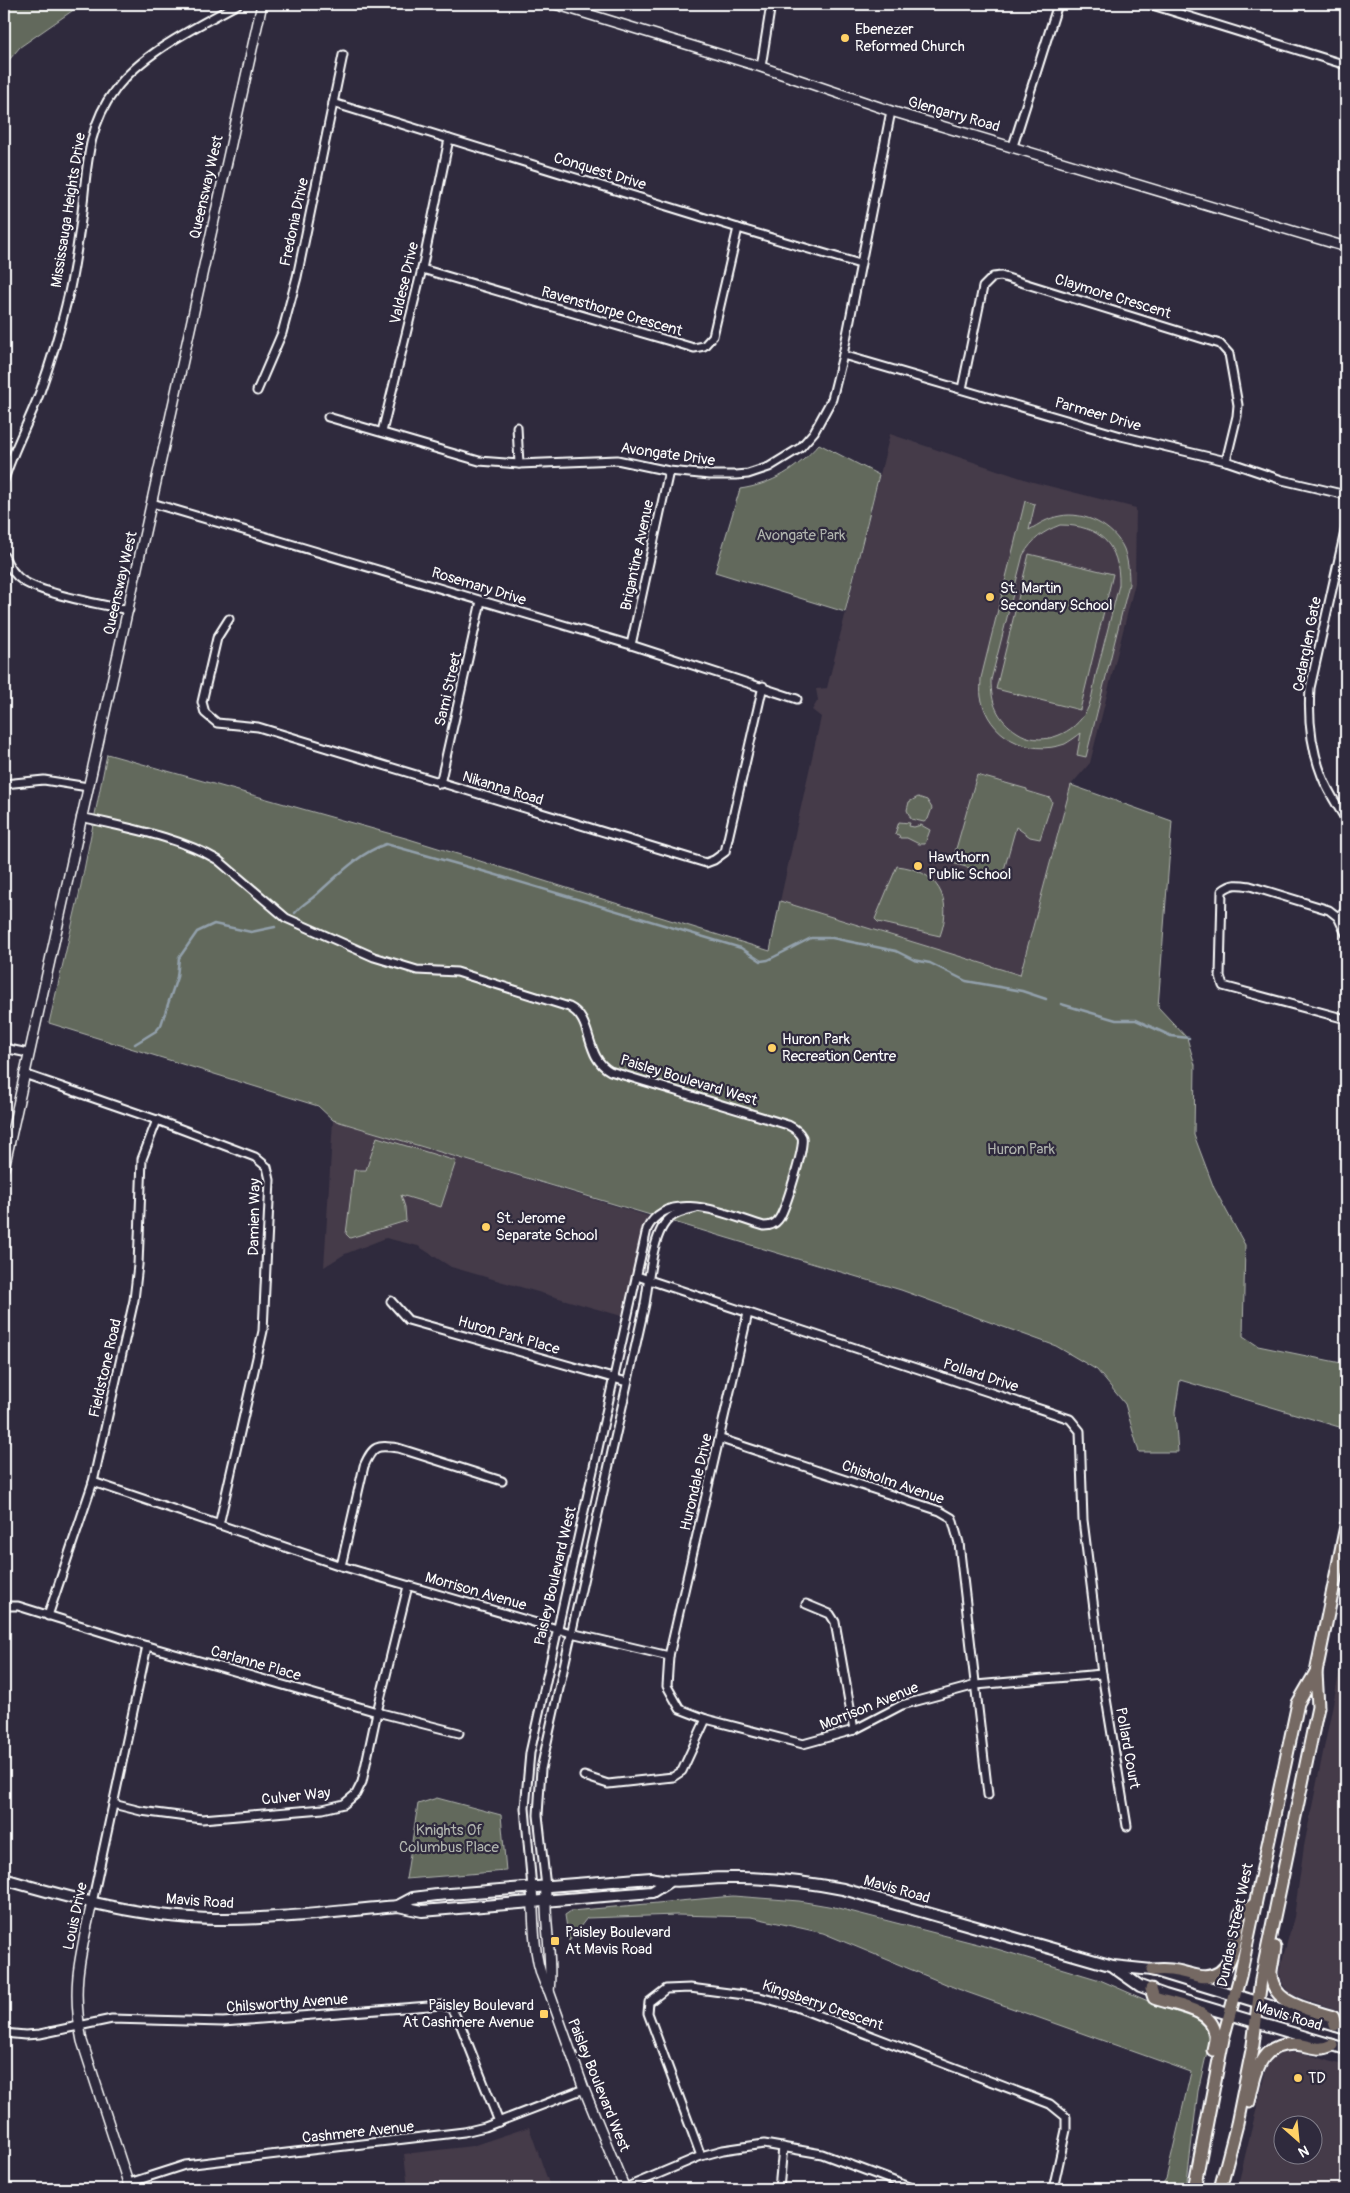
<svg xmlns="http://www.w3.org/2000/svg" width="1350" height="2193" viewBox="0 0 1350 2193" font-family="Pangolin,sans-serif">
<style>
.built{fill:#443a49;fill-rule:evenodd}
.green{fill:#62695c;stroke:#b0b4ae;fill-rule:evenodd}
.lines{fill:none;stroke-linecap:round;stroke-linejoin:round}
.stream{stroke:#92a0ab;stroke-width:2.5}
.minor-casing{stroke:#fff;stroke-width:11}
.tertiary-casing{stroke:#fff;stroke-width:12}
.secondary-casing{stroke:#fff;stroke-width:14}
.primary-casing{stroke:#fff;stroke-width:15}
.minor{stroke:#2f2a3d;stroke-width:7}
.tertiary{stroke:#2f2a3d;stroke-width:9}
.secondary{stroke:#2f2a3d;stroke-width:10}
.primary{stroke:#756964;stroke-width:11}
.poi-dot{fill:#ffd166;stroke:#2f2a3d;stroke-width:2}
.labels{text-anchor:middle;stroke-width:4.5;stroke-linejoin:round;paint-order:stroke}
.poi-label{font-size:15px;fill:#fff;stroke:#2f2a3d;text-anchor:start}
.street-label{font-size:15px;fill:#fff;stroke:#2f2a3d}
.park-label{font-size:15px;fill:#b0b4ae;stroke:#2f2a3d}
</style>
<rect width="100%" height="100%" fill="#2f2a3d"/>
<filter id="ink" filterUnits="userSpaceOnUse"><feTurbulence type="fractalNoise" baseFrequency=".02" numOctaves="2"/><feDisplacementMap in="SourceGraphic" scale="10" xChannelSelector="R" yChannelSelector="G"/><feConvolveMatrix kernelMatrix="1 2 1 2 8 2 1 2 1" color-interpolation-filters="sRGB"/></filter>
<g filter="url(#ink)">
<g class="built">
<path d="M890,434L1033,482L1136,508L1135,583L1090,763L1071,785L1020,975L780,901L821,717L812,710L818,700L816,689L827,688Z"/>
<path d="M333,1120L648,1216L639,1243L625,1317L451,1267L418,1246L386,1238L345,1254L324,1267Z"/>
<path d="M1346,1640V2013L1290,1994L1283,1985L1279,1972L1294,1917L1304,1846Z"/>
<path d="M1285,2052L1303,2053L1346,2066V2189H1237L1267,2065L1275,2056ZM1282,2126H1312V2156H1282Z"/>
<path d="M529,2127L551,2189H408L404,2154L472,2146Z"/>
</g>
<g class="green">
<path d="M4,4H82L20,47L4,66Z"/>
<path d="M819,444L879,475L845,612L715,572L740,489C773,484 797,469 819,444Z"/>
<path d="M1025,501L1035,504L1029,530C1039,524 1048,518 1060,516C1084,511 1114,526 1124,549C1128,561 1129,571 1129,584L1086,757L1077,755L1081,733C1076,737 1070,741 1065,744C1028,757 988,736 981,697C980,691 981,684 981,678ZM1060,525C1100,525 1120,545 1119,585C1111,615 1104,645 1096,675C1093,687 1092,704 1084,715C1070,736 1039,747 1017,732C997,719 991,703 991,680L1023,555C1033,539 1042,532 1060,525Z"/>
<path d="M1029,554L1113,574L1080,710L996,689Z"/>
<path d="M107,754L409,839L770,951L780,901L1020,975L1071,785L1172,821L1158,1007L1187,1038L1195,1065L1194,1135L1214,1188L1245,1245L1243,1336L1258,1346L1346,1364V1429L1180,1380L1175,1412L1178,1452H1139L1125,1404L1097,1370L1056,1346L901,1290L333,1120L318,1106L49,1023L79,895Z"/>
<path d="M977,775L1027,789V791L1050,798L1052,802L1040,839L1030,837L1016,827L1002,877L952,863Z"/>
<path d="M918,797L927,800L932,808L928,819L924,822L911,819L907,810L909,802Z"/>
<path d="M899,822L910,823L909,826L914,827L921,825L930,830L925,844H919L907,838H900L899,835L895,834Z"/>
<path d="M897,866C937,870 954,898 940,936L878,922L875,919Z"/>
<path d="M377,1137L456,1161L441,1207L401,1195L405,1207L406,1221L350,1238L346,1234L354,1170H366Z"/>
<path d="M437,1798L501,1815L506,1871L406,1879L418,1804Z"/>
<path d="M733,1896L799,1901L834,1907L997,1949L1100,1980L1164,2008L1198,2019L1206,2029L1209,2043L1198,2091L1186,2189H1159L1166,2179L1191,2072L958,1989L823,1933L751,1917L677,1915L587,1918L569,1941L565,1915L571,1911Z"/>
</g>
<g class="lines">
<g class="stream">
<path d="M295,913C302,904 308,902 316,895C337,876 359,853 386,844L493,874L741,948L761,961L768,960L811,938H832L896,951L914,960L930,963L966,981L1022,991L1046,999"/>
<path d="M1061,1004L1116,1020H1136L1171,1036L1189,1038"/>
<path d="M135,1044L156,1031L161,1025L177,977L179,958L197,932L214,924L251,932L275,927"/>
</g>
<g class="minor-casing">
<g id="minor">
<path d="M1149,4L1346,65"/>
<path d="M761,67L771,4"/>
<path d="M333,103L738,228L860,264"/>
<path d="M1013,146L1058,4"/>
<path d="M422,269L694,348L704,346L713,336L738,228"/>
<path d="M843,355L1121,436L1226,461L1282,480L1346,495"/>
<path d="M962,389L983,287L993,277L1001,276L1220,344L1229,354L1238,405L1237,416L1226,461"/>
<path d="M257,391L282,333L297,277L343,55"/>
<path d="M328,417L479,461L519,464L617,460L669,471L710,475H736L748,474L769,467L800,448L814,432L832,399L843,355L891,111"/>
<path d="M517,427L519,464"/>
<path d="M382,432L422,269L449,139"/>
<path d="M4,480C13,450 29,422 40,392C50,364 59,334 66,305C74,275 78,243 82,212C87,169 87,126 115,90C143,52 198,26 238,4"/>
<path d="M152,503L631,645L797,699"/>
<path d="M1346,527L1310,688C1308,718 1311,748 1322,776C1328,792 1338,806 1346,820"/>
<path d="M4,556C8,565 14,575 23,581C44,594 102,605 129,610"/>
<path d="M229,619L217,638L202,702L205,713L217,723L258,727L706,863L714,860L725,852L763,686"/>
<path d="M631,645L669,471"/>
<path d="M4,784L44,780L88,787"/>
<path d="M440,784L481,601"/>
<path d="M81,817C126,828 177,836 218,860L286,918L374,957L417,970L457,972L569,1007C594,1019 584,1057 610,1071L788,1125C794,1128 799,1131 802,1137C805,1147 785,1212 778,1220C775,1224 769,1226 764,1226C729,1216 669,1186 647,1229L530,1753L525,1808L532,1888"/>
<path d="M1338,917L1346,910"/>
<path d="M1346,934L1338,917L1329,910L1250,886C1238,884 1232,883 1222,891L1220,976L1223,986L1346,1019"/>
<path d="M4,1048L28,1053"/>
<path d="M24,1074L157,1120L255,1157L267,1167L270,1180L263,1331L219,1525"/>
<path d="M637,1276L1070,1419L1080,1431L1083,1520L1102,1674L1127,1826"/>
<path d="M391,1301L408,1320L627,1382"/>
<path d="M748,1313L669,1656L667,1686L680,1709L706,1719L803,1744L854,1730L902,1705L976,1685L1102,1674"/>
<path d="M721,1439L940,1511L952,1518L959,1543L988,1795"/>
<path d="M93,1482L341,1566L571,1633L669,1656"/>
<path d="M341,1566L364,1466C373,1445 377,1445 398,1448L502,1481"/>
<path d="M806,1604L830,1614L835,1622L854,1730"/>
<path d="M4,1606H18L147,1646L377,1712L459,1733"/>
<path d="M48,1616L93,1482L134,1300L138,1265L142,1159L157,1120"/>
<path d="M584,1776L608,1784L673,1777L682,1771L706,1719"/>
<path d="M113,1804L141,1811L202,1819L323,1809L344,1804L356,1794L362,1782L377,1712L408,1586"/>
<path d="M546,1887L538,1815L541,1769L645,1304C649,1282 652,1231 670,1218C677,1212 687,1210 696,1208"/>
<path d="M92,1903L147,1646"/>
<path d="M4,2033L25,2035L40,2034L112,2019L223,2022L442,2005L451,2008L461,2026L499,2122"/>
<path d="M701,2156L648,2013L649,2002L666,1989L690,1988L760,1997L796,2007L1050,2104L1066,2117V2130L1053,2189"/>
<path d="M129,2183L185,2165L464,2132L485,2127L584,2089"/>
<path d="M625,2188L701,2156L723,2150L764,2144L822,2154L915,2189"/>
<path d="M779,2189L783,2147"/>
</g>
</g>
<g class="tertiary-casing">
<g id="tertiary">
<path d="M555,4L761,67L891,111L1346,247"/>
<path d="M4,1168L262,4"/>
<path d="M546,1887C544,1921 553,1959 549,1991"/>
<path d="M532,1888C534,1918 532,1965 549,1991L584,2089L625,2189"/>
<path d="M92,1903C80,1956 71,1987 82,2041L130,2189"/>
</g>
</g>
<g class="secondary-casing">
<g id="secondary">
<path d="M4,1879C72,1899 144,1918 216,1919C277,1920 338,1911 398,1906L422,1911L652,1892L668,1882"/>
<path d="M398,1906L413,1898L437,1895L651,1878C676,1884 702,1878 728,1878C767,1877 805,1882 843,1889L1113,1966L1152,1970L1346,2029"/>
<path d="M1113,1967L1140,1986L1165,1995L1346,2049"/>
</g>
</g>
<g class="primary-casing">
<g id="primary">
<path d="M1275,1947C1274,1955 1272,1963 1271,1971C1269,2004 1309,2009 1333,2017L1335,2025"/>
<path d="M1152,1970C1174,1968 1179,1972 1198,1976C1234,1983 1236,1938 1240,1914L1255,1904"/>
<path d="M1151,1989L1154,1998C1173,2005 1213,2008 1215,2034C1216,2039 1214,2045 1213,2050"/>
<path d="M1249,2102C1256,2070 1260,2039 1302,2045C1314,2047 1320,2051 1332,2045"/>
<path d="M1194,2189L1223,2039L1240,1976L1298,1703L1316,1672"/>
<path d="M1220,2189L1237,2124L1253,2045L1261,1979L1318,1707L1316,1672L1346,1526"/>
</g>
</g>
<use href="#minor" class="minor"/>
<use href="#tertiary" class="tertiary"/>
<use href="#secondary" class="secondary"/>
<use href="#primary" class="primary"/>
</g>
</g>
<g class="poi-dot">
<circle cx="845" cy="38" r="5"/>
<circle cx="990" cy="597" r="5"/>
<circle cx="918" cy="866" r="5"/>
<circle cx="772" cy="1048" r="5"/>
<circle cx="486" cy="1227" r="5"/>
<rect x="550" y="1936" width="10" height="10" rx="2.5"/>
<rect x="539" y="2009" width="10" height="10" rx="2.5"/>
<circle cx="1298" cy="2078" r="5"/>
</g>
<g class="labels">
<g class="poi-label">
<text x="855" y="34">Ebenezer<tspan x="855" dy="17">Reformed Church</tspan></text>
<text x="1000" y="593">St. Martin<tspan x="1000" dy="17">Secondary School</tspan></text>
<text x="928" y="862">Hawthorn<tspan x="928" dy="17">Public School</tspan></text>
<text x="782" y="1044">Huron Park<tspan x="782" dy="17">Recreation Centre</tspan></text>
<text x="496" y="1223">St. Jerome<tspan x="496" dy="17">Separate School</tspan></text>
<text x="565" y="1937">Paisley Boulevard<tspan x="565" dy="17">At Mavis Road</tspan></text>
<text x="534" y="2010" text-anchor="end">Paisley Boulevard<tspan x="534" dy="17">At Cashmere Avenue</tspan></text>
<text x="1308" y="2083">TD</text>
</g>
<g class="street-label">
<text transform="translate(954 114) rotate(16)" y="5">Glengarry Road</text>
<text transform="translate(600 171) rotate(17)" y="5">Conquest Drive</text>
<text transform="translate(206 187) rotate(-77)" y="5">Queensway West</text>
<text transform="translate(68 210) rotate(-81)" y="5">Mississauga Heights Drive</text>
<text transform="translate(294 222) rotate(-78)" y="5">Fredonia Drive</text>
<text transform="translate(404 283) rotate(-77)" y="5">Valdese Drive</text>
<text transform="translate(1113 296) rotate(17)" y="5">Claymore Crescent</text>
<text transform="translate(612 311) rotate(16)" y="5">Ravensthorpe Crescent</text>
<text transform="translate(1098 414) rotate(16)" y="5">Parmeer Drive</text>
<text transform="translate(668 454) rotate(8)" y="5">Avongate Drive</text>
<text transform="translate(637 555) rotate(-78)" y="5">Brigantine Avenue</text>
<text transform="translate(120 583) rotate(-77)" y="5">Queensway West</text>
<text transform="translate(479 586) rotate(17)" y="5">Rosemary Drive</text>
<text transform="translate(1307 644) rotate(-79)" y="5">Cedarglen Gate</text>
<text transform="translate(448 689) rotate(-77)" y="5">Sami Street</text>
<text transform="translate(503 788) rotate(17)" y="5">Nikanna Road</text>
<text transform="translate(689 1080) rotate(17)" y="5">Paisley Boulevard West</text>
<text transform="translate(254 1217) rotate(-89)" y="5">Damien Way</text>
<text transform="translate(509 1335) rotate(16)" y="5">Huron Park Place</text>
<text transform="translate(105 1368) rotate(-77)" y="5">Fieldstone Road</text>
<text transform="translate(981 1375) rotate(18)" y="5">Pollard Drive</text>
<text transform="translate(696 1482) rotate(-77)" y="5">Hurondale Drive</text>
<text transform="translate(893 1482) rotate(19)" y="5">Chisholm Avenue</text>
<text transform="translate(555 1576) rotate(-77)" y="5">Paisley Boulevard West</text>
<text transform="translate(476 1591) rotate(16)" y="5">Morrison Avenue</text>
<text transform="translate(256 1663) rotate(16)" y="5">Carlanne Place</text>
<text transform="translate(869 1706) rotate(-22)" y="5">Morrison Avenue</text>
<text transform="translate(1128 1748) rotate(80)" y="5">Pollard Court</text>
<text transform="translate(296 1796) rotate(-6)" y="5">Culver Way</text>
<text transform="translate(897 1889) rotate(16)" y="5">Mavis Road</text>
<text transform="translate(200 1901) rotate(4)" y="5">Mavis Road</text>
<text transform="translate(75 1916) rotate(-78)" y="5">Louis Drive</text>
<text transform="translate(1235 1925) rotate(-78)" y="5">Dundas Street West</text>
<text transform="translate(287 2003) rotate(-4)" y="5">Chilsworthy Avenue</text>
<text transform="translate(823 2005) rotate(19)" y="5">Kingsberry Crescent</text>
<text transform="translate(1289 2016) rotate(17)" y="5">Mavis Road</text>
<text transform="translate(599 2085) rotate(68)" y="5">Paisley Boulevard West</text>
<text transform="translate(358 2132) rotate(-6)" y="5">Cashmere Avenue</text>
</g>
<g class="park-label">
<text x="801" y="540">Avongate Park</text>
<text x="1021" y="1154">Huron Park</text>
<text x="449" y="1835">Knights Of<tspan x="449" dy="17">Columbus Place</tspan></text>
</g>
</g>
<rect width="1350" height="2193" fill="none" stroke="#2f2a3d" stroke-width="20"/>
<rect x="10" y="10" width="1330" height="2173" fill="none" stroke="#fff" stroke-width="2" filter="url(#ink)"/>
<g transform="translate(1298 2140) rotate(153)"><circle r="24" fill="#2f2a3d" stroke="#827f8b"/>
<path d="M0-4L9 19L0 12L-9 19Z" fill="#ffd166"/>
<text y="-8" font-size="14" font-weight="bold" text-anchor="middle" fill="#ffffff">N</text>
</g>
</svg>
